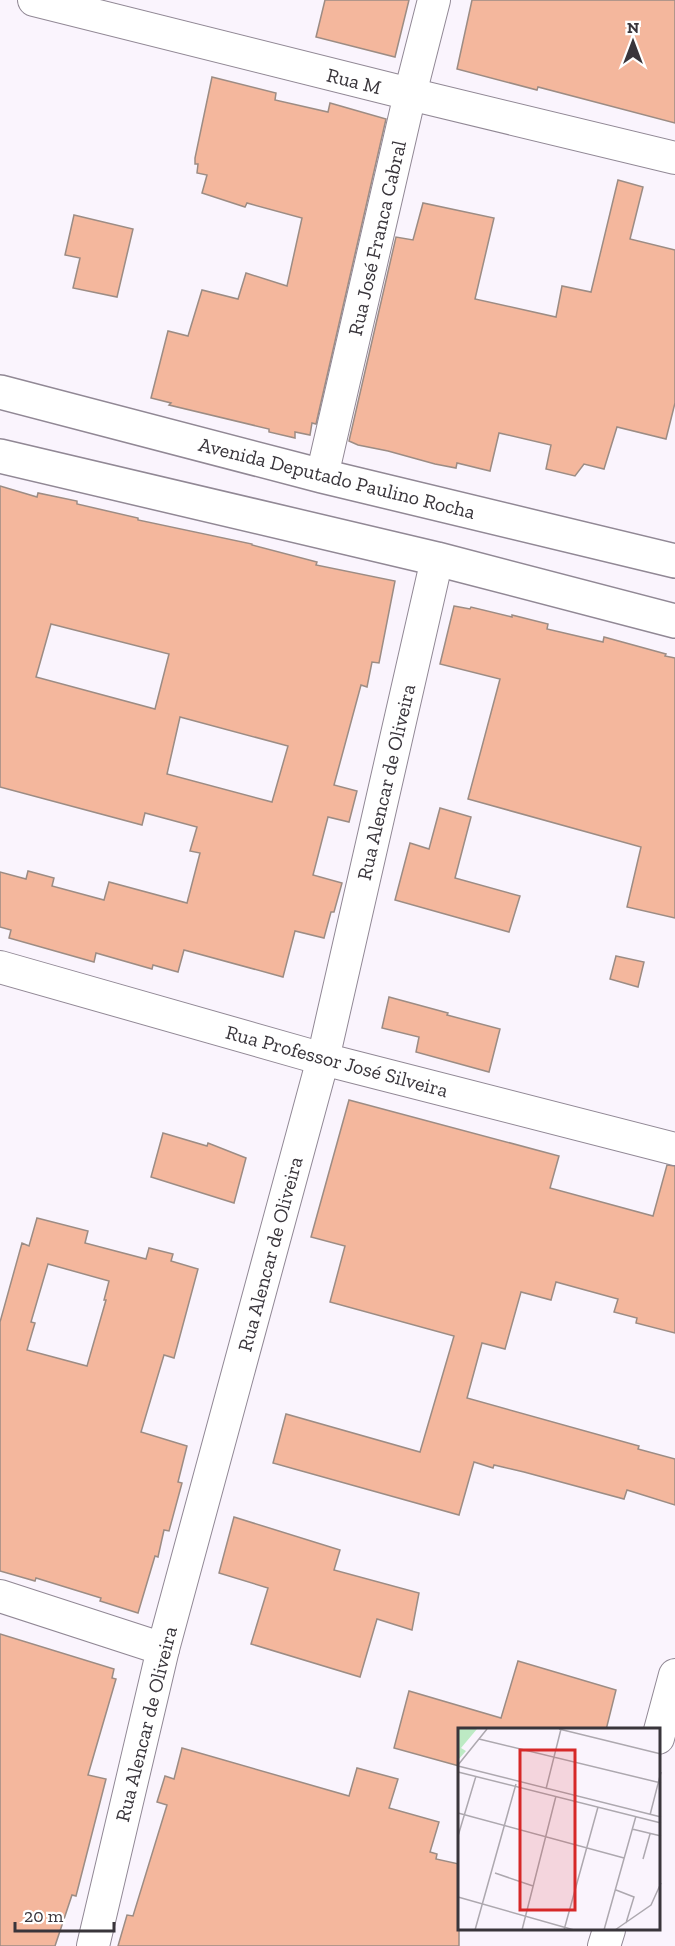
<svg xmlns="http://www.w3.org/2000/svg" width="675" height="1946" viewBox="0 0 675 1946" font-family="'Zilla Slab',serif">
<style>
.building{fill:#f4b79d;stroke:#9c8c84;stroke-width:1.5;fill-rule:evenodd}
.lines{fill:none;stroke-linecap:round;stroke-linejoin:round}
.minor-casing{stroke:#918895;stroke-width:34}
.primary-casing{stroke:#918895;stroke-width:36}
.minor{stroke:#fff;stroke-width:32}
.primary{stroke:#fff;stroke-width:33}
.labels{text-anchor:middle;stroke-width:4.5;stroke-linejoin:round;paint-order:stroke}
.street-label{font-size:20px;fill:#39353b;stroke:#fff}
.inset-road{fill:none;stroke:#ada8af;stroke-width:1.5}
.view{fill:#d62828;fill-opacity:0.15;stroke:#d62828;stroke-width:3}
.inset-edge{fill:none;stroke:#39353b;stroke-width:3}
</style>
<rect width="100%" height="100%" fill="#faf4fd"/>
<g class="building">
<path d="M325,0H409L395,57L316,37Z"/>
<path d="M472,0H675V123L538,87L537,90L457,69Z"/>
<path d="M212,77L276,93L275,100L328,112L330,103L386,119L316,424L312,423L310,435L295,432V438L269,432V429L169,405L171,403L151,398L168,331L188,336L202,290L238,299L246,273L287,286L302,218L247,203L245,207L202,193L207,175L197,173L198,164H195V158Z"/>
<path d="M618,180L643,187L630,239L675,250V403L666,439L617,427L604,469L584,464L575,476L546,469L551,445L499,433L490,471L457,463L456,468L435,464L388,451L358,445L349,441L396,237L413,240L423,203L494,218L475,299L556,317L562,286L591,292Z"/>
<path d="M74,215L133,229L117,297L73,288L80,258L65,255Z"/>
<path d="M0,486L37,497L38,493L77,501V504L138,518V520L252,544V545L317,562L316,565L395,581L379,663L372,662L367,687L361,685L334,785L357,791L349,822L328,817L313,875L342,883L334,912H331L324,938L295,931L283,977L184,950L178,972L153,965L152,969L96,953L94,962L9,938L11,930L0,927V872L26,879L28,871L54,878L52,886L104,900L109,882L187,903L200,853L190,851L197,827L145,813L142,825L0,787ZM51,624L169,654L155,709L36,677ZM180,717L288,746L272,802L167,774Z"/>
<path d="M454,606L470,609L471,607L512,617V615L548,624L547,629L603,642L604,637L666,654L665,656L675,658V918L627,907L641,847L468,799L500,679L440,664Z"/>
<path d="M440,808L471,817L455,878L520,896L509,932L395,900L410,843L429,849Z"/>
<path d="M616,956L644,962L638,987L610,979Z"/>
<path d="M389,997L448,1013L447,1015L500,1029L489,1072L416,1052L419,1037L382,1028Z"/>
<path d="M349,1100L559,1156L550,1188L653,1216L667,1165L675,1166V1333L636,1323L637,1318L614,1312L618,1299L556,1282L551,1300L521,1292L505,1349L482,1343L467,1398L639,1446L638,1449L675,1459V1505L627,1490L624,1499L524,1472L494,1465L493,1468L474,1462L459,1515L273,1463L286,1414L420,1452L454,1336L330,1302L345,1246L311,1237Z"/>
<path d="M163,1133L207,1146L208,1143L246,1158L234,1203L151,1177Z"/>
<path d="M37,1218L88,1231L85,1243L146,1259L149,1248L173,1254L171,1261L198,1269L174,1358L164,1355L141,1432L187,1446L178,1482L182,1483L169,1531L164,1530L158,1557L155,1556L138,1613L100,1601L101,1598L36,1578L35,1581L0,1571V1322L22,1243L29,1246ZM48,1264L109,1281L104,1300H106L87,1366L27,1350L35,1323L31,1322Z"/>
<path d="M234,1517L340,1550L334,1570L419,1593L412,1630L377,1619L360,1677L251,1644L268,1588L219,1573Z"/>
<path d="M0,1634L114,1669L112,1678L116,1679L88,1775L106,1779L76,1896L72,1895L55,1946H0Z"/>
<path d="M518,1661L616,1690L606,1730H459V1766L394,1748L409,1691L501,1718Z"/>
<path d="M182,1748L349,1796L357,1768L398,1779L389,1808L439,1822L430,1852L437,1854L436,1859L459,1864V1946H118L127,1915L133,1916L167,1805L157,1802L165,1776L174,1779Z"/>
</g>
<g class="lines">
<g class="minor-casing">
<g id="minor">
<path d="M34,0L410,94L675,158"/>
<path d="M322,476L410,94L434,0"/>
<path d="M0,967L323,1059L675,1149"/>
<path d="M0,1596L163,1649"/>
<path d="M658,1738L675,1675"/>
<path d="M93,1946L163,1649L323,1059L437,559"/>
<path d="M604,1946L609,1930"/>
</g>
</g>
<g class="primary-casing">
<g id="primary">
<path d="M0,392L322,476L675,561"/>
<path d="M0,456L437,559L675,621"/>
</g>
</g>
<use href="#minor" class="minor"/>
<use href="#primary" class="primary"/>
</g>
<g class="labels">
<g class="street-label">
<text transform="translate(354 81) rotate(14)" y="7">Rua M</text>
<text transform="translate(377 238) rotate(-77)" y="7">Rua José Franca Cabral</text>
<text transform="translate(337 478) rotate(14)" y="7">Avenida Deputado Paulino Rocha</text>
<text transform="translate(386 782) rotate(-77)" y="7">Rua Alencar de Oliveira</text>
<text transform="translate(337 1061) rotate(15)" y="7">Rua Professor José Silveira</text>
<text transform="translate(270 1254) rotate(-75)" y="7">Rua Alencar de Oliveira</text>
<text transform="translate(146 1724) rotate(-76)" y="7">Rua Alencar de Oliveira</text>
</g>
</g>
<g transform="translate(458 1728)">
<rect width="202" height="202" fill="#faf4fd"/>
<path d="M0,1H19L3,20L8,23L0,32Z" fill="#bdeac4"/>
<path class="inset-road" d="M101,1L203,26M21,11L203,55M0,37L29,1M0,38L203,89M0,44L203,95M88,61L103,1M0,85L166,130M192,87L203,44M174,101L203,108M0,108L18,48M185,131L192,106M37,145L75,158M158,162L176,169L168,195M0,169L116,202M17,202L58,56M64,202L98,68M106,202L140,79M146,202L178,88M157,202L193,177L203,155"/>
<path class="view" d="M62,22H117V182H62Z"/>
<rect width="202" height="202" class="inset-edge"/>
</g>
<g transform="translate(633 42)" stroke="#ffffff" stroke-width="4.5" paint-order="stroke">
<path d="M0-4.5L10 22L0 15L-10 22Z" fill="#39353b"/>
<text y="-9" font-size="16" font-weight="bold" text-anchor="middle" fill="#39353b">N</text>
</g>
<path d="M15 1922v9h99v-9" fill="none" stroke="#39353b" stroke-width="3"/>
<text x="24" y="1922" font-size="18" fill="#39353b" stroke="#ffffff" stroke-width="4.5" paint-order="stroke">20 m</text>
</svg>
